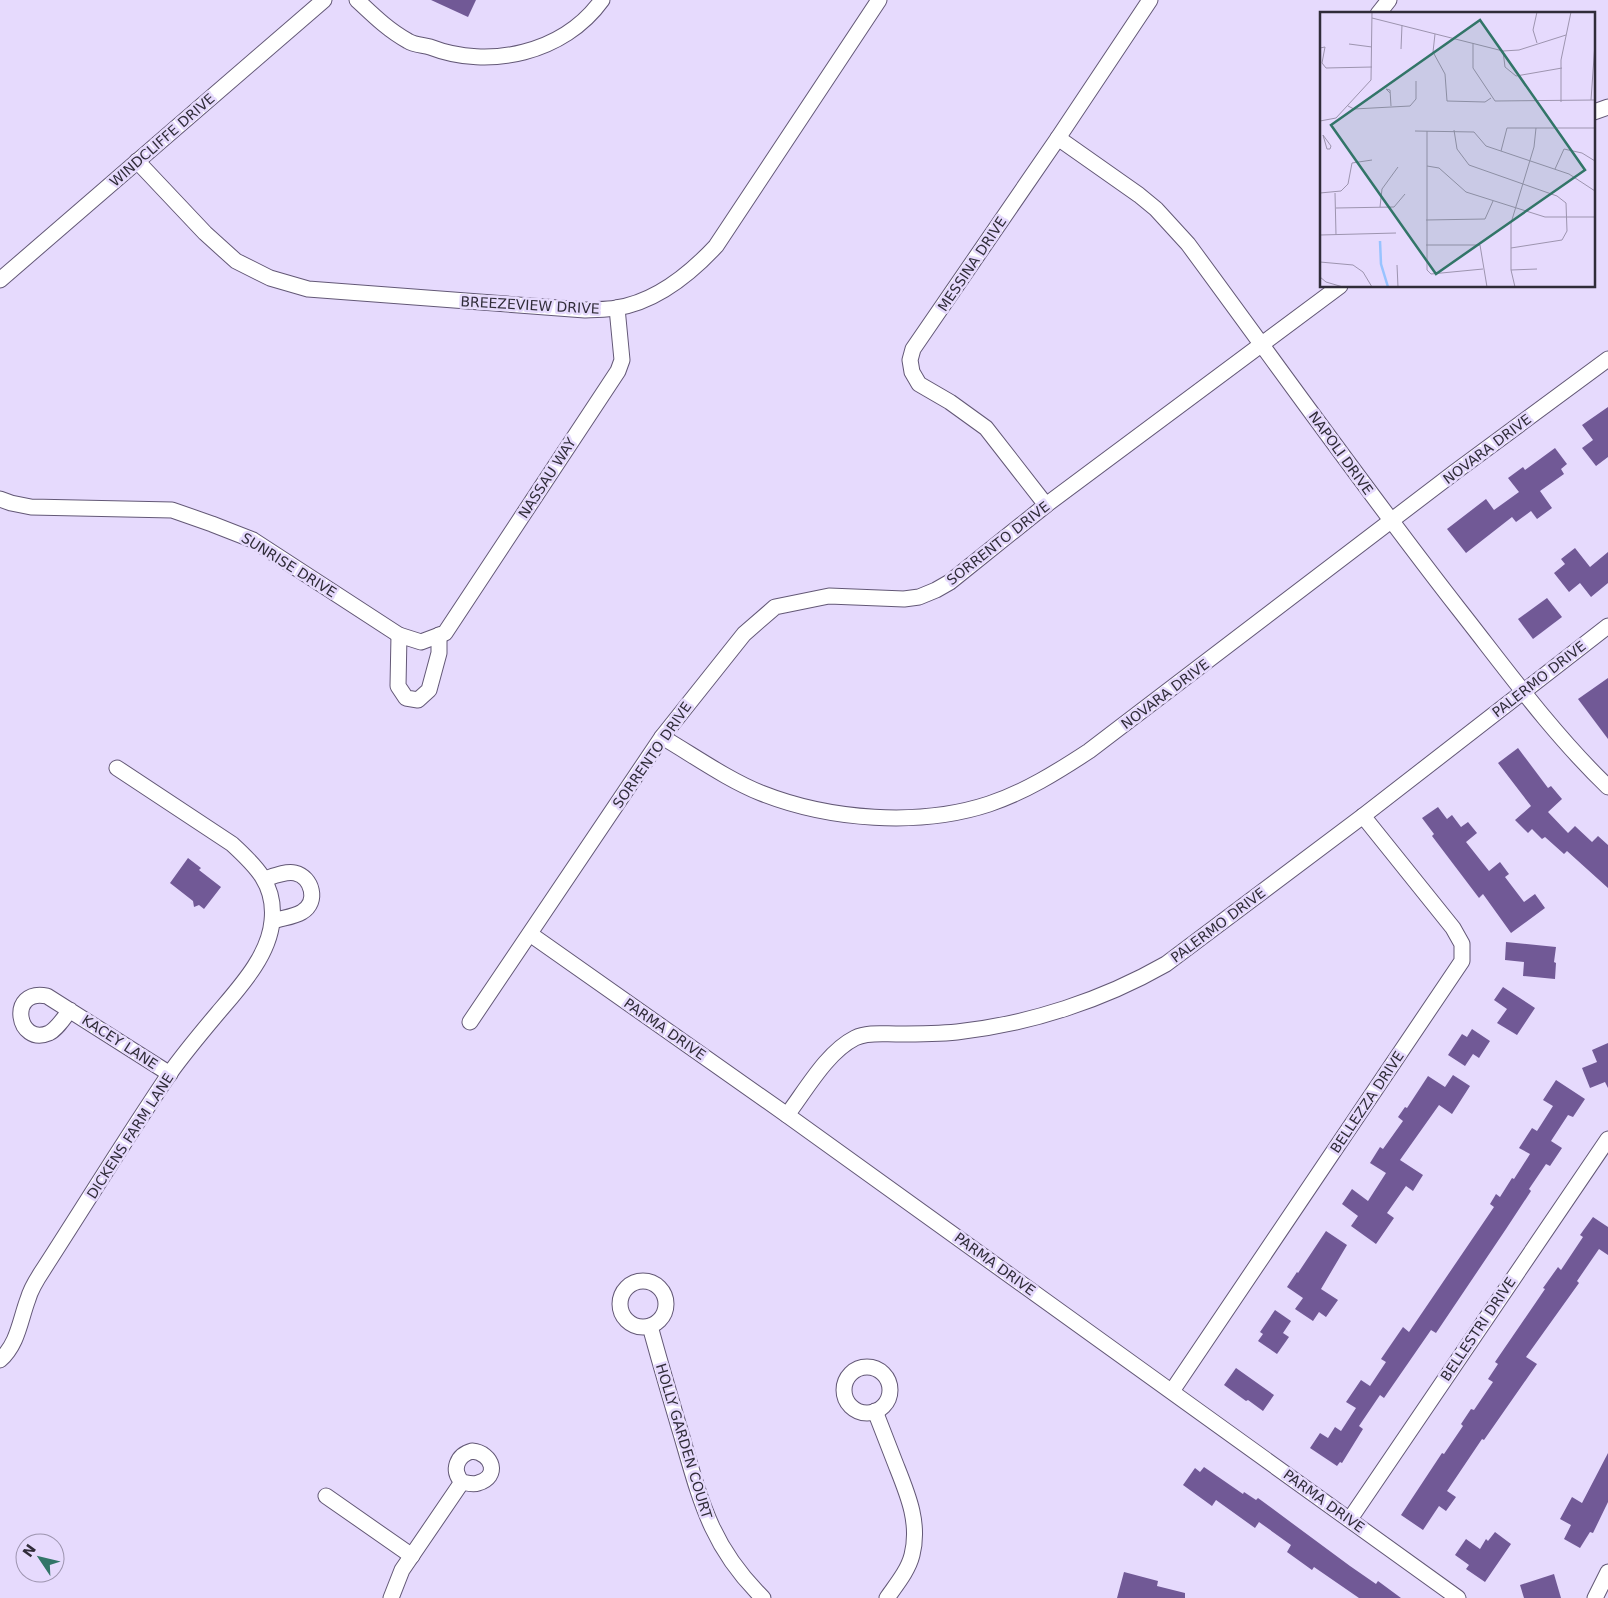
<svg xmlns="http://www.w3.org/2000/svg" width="1608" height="1598" viewBox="0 0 1608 1598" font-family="'DejaVu Sans',sans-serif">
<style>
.building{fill:#715996}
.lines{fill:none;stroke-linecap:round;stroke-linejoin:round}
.street-casing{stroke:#635876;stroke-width:17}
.street{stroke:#fff;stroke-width:15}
.labels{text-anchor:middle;stroke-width:5;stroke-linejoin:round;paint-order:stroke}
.street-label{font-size:14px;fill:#302c39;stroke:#e6dafd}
.inset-river{fill:none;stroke:#98c3ff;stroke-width:2.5}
.inset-road{fill:none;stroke:#9d94af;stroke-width:1}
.view{fill:#327568;fill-opacity:0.15;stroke:#327568;stroke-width:2.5}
.inset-edge{fill:none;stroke:#302c39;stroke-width:2.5}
</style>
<rect width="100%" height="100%" fill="#e6dafd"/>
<g class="building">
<path d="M431,0H476L468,17Z"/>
<path d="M1608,407V457L1596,466L1582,448L1593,440L1582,425Z"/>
<path d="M1555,448L1567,464L1561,469L1564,474L1540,491L1552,508L1537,519L1531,511L1516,522L1512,517L1466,553L1447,529L1486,499L1494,510L1519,492L1508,478L1523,467L1525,470Z"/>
<path d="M1575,548L1590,567L1608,552V583L1591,597L1580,583L1569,592L1554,573L1565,564L1561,559Z"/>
<path d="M1547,598L1562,617L1533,639L1518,619Z"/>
<path d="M1608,678V739L1578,699Z"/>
<path d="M1518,748L1548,788L1551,786L1562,799L1548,812L1568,833L1575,826L1592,842L1598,836L1608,845V888L1567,851L1564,854L1545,837L1542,839L1532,829L1528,833L1515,820L1531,806L1498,763Z"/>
<path d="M1438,807L1447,819L1452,815L1461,827L1468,822L1477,833L1466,842L1489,871L1500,862L1509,874L1505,877L1524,902L1535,894L1545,908L1511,933L1483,894L1479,898L1432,836L1434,834L1422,818Z"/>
<path d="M188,858L201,868L199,870L221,887L204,909L199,905L194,907L193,901L170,883Z"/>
<path d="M1506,942L1556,947L1554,962L1556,963L1555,979L1523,976L1524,962L1505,960Z"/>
<path d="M1503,987L1535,1008L1517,1035L1497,1023L1507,1009L1494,1000Z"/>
<path d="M1472,1029L1490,1041L1479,1058L1473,1054L1465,1066L1448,1055L1462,1034L1467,1037Z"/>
<path d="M1608,1043V1088L1605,1082L1590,1088L1582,1068L1597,1062L1592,1050Z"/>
<path d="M1453,1075L1470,1086L1452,1114L1439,1105L1400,1160L1423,1175L1413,1191L1406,1186L1387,1213L1394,1218L1376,1244L1351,1226L1358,1216L1342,1204L1352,1189L1368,1201L1386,1173L1370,1163L1380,1147L1383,1149L1403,1121L1398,1117L1405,1107L1407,1108L1428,1076L1445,1087Z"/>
<path d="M1556,1080L1585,1099L1573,1117L1568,1115L1551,1141L1562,1148L1550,1166L1546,1164L1529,1189L1531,1191L1506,1229L1436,1333L1431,1330L1384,1398L1380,1395L1359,1426L1363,1429L1342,1463L1340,1462L1337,1466L1310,1448L1320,1433L1328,1438L1335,1427L1341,1431L1356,1408L1346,1402L1361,1380L1370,1386L1386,1362L1381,1359L1403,1327L1409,1332L1494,1207L1490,1204L1496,1194L1500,1197L1512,1178L1514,1179L1530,1154L1519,1148L1532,1128L1537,1131L1553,1106L1543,1100Z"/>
<path d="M1593,1217L1608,1227V1255L1599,1249L1577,1281L1579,1283L1526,1357L1537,1364L1484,1440L1482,1439L1447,1491L1456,1497L1446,1511L1439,1506L1423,1530L1401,1515L1442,1453L1444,1454L1463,1426L1461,1424L1471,1409L1474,1410L1493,1382L1488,1379L1498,1364L1495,1362L1545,1289L1543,1288L1558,1267L1561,1270L1583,1237L1580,1235Z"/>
<path d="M1326,1231L1347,1245L1321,1289L1338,1300L1326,1317L1319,1312L1313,1321L1295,1309L1303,1298L1287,1287L1297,1272L1298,1273Z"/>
<path d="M1275,1310L1291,1321L1283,1333L1289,1337L1277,1354L1258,1341L1263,1334L1260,1332Z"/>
<path d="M1236,1368L1274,1395L1263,1411L1248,1400L1246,1401L1224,1385Z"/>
<path d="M1608,1453V1502L1593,1533L1590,1532L1580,1548L1564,1539L1571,1525L1560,1519L1572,1497L1582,1503Z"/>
<path d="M1204,1467L1243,1494L1244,1492L1256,1500L1258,1498L1350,1566L1376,1584L1378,1581L1401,1598H1359L1314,1567L1312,1570L1287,1552L1291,1545L1259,1522L1255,1528L1216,1500L1212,1506L1183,1485L1195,1468L1200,1472Z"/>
<path d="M1495,1532L1511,1544L1485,1582L1466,1569L1469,1565L1455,1555L1466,1539L1480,1549L1486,1539L1488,1541Z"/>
<path d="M1124,1572L1158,1581L1157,1586L1185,1593V1598H1117Z"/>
<path d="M1554,1574L1561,1598H1524L1520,1585Z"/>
</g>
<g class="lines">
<g class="street-casing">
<g id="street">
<path d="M357,0C373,15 388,30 408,41C414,45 423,45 430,47C489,70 564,53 602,0"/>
<path d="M1378,14L1389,0"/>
<path d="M1594,112L1608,107"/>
<path d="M1058,138L1139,195L1156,209L1188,244C1278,366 1365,489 1458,608C1506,669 1552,733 1608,787"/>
<path d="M137,161L205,233L236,261L270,278L308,289L585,310C595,309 606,310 616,308C656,302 689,275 716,246L879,0"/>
<path d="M0,280L324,0"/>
<path d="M0,499L11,503L31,507L172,510L212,524L253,540L399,635L421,642L445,633L618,371L622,360L617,308"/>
<path d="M1046,505L986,428L950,402L919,384L912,372L910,360L913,349L1058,138L1150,0"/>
<path d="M399,635L398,686L406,698L418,700L429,690L439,653V635"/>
<path d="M662,737C693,755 728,780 761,793C829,820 919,827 989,804C1025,792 1057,772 1089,751L1455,472L1608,359"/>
<path d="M265,879C274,876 286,871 295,873C312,877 319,902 302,912C294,917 282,918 273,921"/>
<path d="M530,934L787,1115L1458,1598"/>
<path d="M70,1010C64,1018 57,1029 49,1033C17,1047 7,988 47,996L170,1074"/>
<path d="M470,1022L662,737L744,634L775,607L829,596L904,599L919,597L936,590L950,582L1046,505L1340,286"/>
<path d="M787,1115C806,1090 827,1052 855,1038C867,1032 883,1034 896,1034C917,1034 937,1034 957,1032C1030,1024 1103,1000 1166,964L1363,816L1608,626"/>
<circle cx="643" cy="1304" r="23"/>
<path d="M650,1326C660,1363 671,1400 682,1437C701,1503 712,1548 763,1598"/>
<path d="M0,1360C18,1344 20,1320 28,1299C31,1288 37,1279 43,1270C85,1205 126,1138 170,1073C185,1052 201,1033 217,1014C239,988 269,956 272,921C276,885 256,866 232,844L117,768"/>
<circle cx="867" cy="1390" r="23"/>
<path d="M1172,1391L1462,961V944L1453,928L1363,816"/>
<path d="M875,1411C882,1429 889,1447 896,1465C908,1495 920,1523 912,1555C908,1571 896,1585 887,1598"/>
<path d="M472,1451C493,1453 500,1477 478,1483C473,1485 467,1483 462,1482C451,1470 457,1455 472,1451Z"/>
<path d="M326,1496L412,1556"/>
<path d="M1350,1519L1608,1139"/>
<path d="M391,1598L402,1570L462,1482"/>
<path d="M1595,1598L1608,1572"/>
</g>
</g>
<use href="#street" class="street"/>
</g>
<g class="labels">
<g class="street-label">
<text transform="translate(162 140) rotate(-41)" y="5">WINDCLIFFE DRIVE</text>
<text transform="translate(972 264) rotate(-56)" y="5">MESSINA DRIVE</text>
<text transform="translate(530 305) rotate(3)" y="5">BREEZEVIEW DRIVE</text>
<text transform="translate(1487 449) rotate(-37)" y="5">NOVARA DRIVE</text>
<text transform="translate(1341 453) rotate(54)" y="5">NAPOLI DRIVE</text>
<text transform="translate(547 478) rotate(-57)" y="5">NASSAU WAY</text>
<text transform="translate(998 543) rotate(-38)" y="5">SORRENTO DRIVE</text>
<text transform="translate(289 565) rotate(32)" y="5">SUNRISE DRIVE</text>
<text transform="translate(1539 679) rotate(-38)" y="5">PALERMO DRIVE</text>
<text transform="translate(1165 694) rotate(-37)" y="5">NOVARA DRIVE</text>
<text transform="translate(652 755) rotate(-55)" y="5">SORRENTO DRIVE</text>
<text transform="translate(1218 925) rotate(-37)" y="5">PALERMO DRIVE</text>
<text transform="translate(665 1029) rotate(35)" y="5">PARMA DRIVE</text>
<text transform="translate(120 1042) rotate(33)" y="5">KACEY LANE</text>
<text transform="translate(1367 1102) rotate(-56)" y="5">BELLEZZA DRIVE</text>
<text transform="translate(130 1136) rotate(-57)" y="5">DICKENS FARM LANE</text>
<text transform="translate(995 1264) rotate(36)" y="5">PARMA DRIVE</text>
<text transform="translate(1478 1329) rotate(-56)" y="5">BELLESTRI DRIVE</text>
<text transform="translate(684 1441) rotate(73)" y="5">HOLLY GARDEN COURT</text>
<text transform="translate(1324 1501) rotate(36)" y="5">PARMA DRIVE</text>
</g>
</g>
<g transform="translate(1320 12)">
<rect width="275" height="275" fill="#e6dafd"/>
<path class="inset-river" d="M60,229L61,252L68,275"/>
<path class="inset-road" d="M52,6L183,39L199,38L246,23M115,22L113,40L125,62L127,89L165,90L171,86M153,31V56L175,89L275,88M217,31L213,18L217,0M29,32L52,35M0,36L5,35L2,51L6,56L52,55M81,37L82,13M183,39L185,55L196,64L242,56M70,81L66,77L70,78L71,94M271,88L275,31M241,90V48L251,0M28,94L34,97L90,94L96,87V69M0,109L16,106L51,68L52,0M134,118L137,137L149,153L237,184L246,191L247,219L242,228L191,236M95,119L154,120L166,134L249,162L275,179M107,119V258L111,262L163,257M3,123L11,134L10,137H7ZM181,139L187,116H275M107,154L119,156L146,180L225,205H275M235,157L244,137L262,141L275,149M0,181L21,179L28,172L32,151L52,148M15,181L16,223M60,195L62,177L78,155M16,196L74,195L85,182M106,208L165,207L173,189M0,223L76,221M106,233H160L167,275M0,250L33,253L43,260L52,275M77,253L78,275M191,258L217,257M0,265L6,270L23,275M195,275L191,258V211L214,135L216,116"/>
<path class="view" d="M160,8L265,158L116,262L11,113Z"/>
<rect width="275" height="275" class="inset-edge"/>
</g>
<g transform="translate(40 1558) rotate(305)"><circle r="24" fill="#e6dafd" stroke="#9d94af"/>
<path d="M0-4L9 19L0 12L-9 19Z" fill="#327568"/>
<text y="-8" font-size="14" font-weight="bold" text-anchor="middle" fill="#302c39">N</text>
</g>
</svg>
